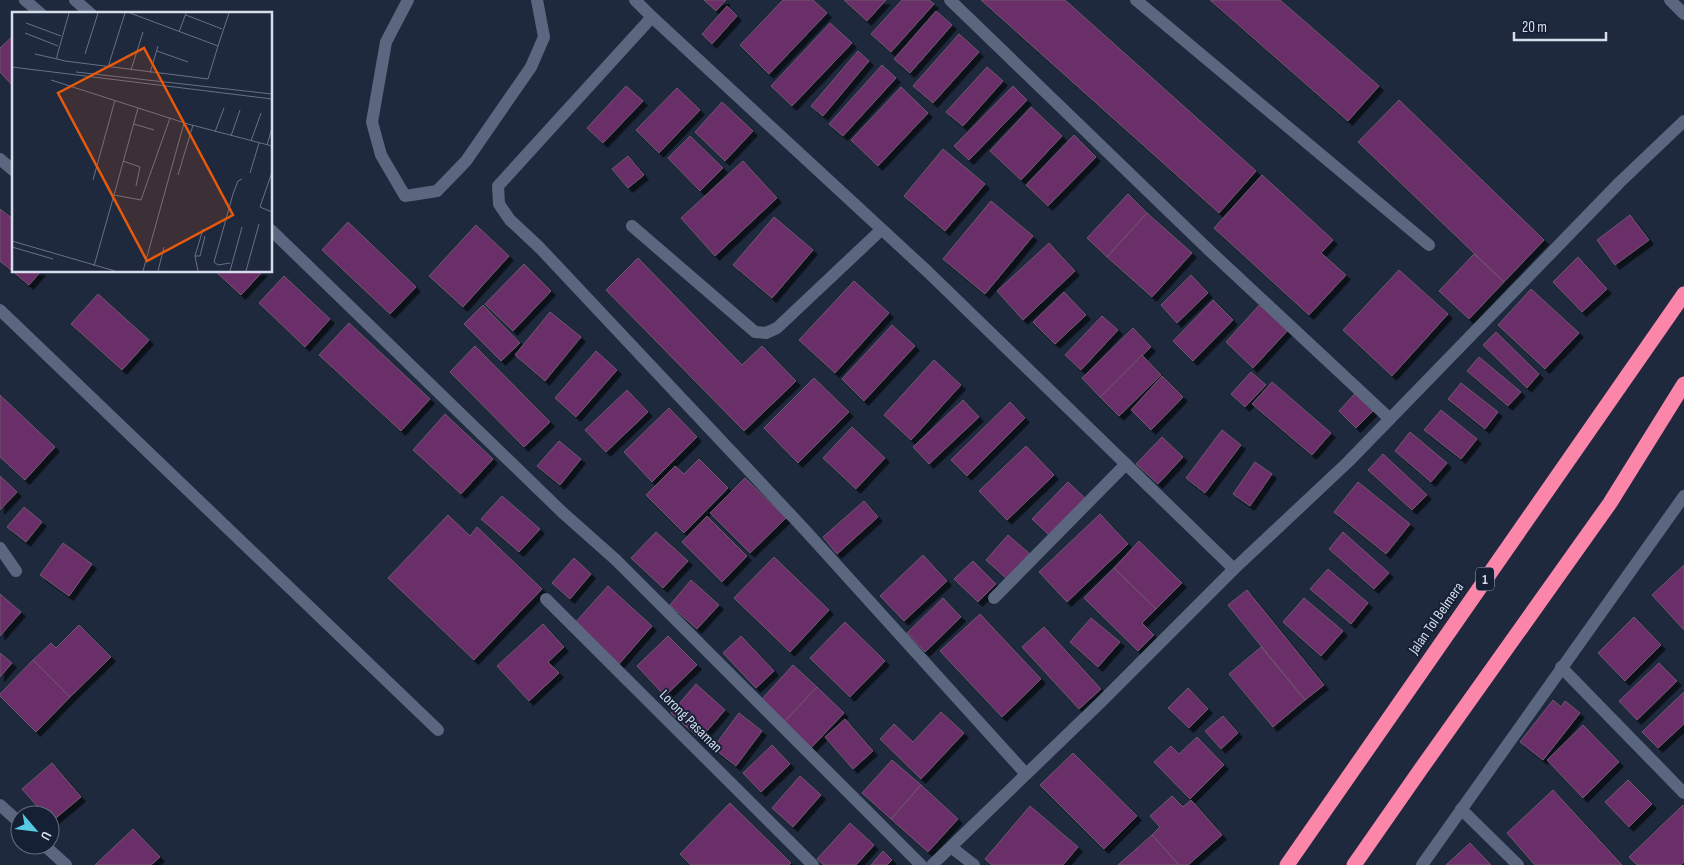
<svg xmlns="http://www.w3.org/2000/svg" width="1684" height="865" viewBox="0 0 1684 865" font-family="'Sofia Sans Condensed',sans-serif">
<style>
.building{fill:#6b2e68;stroke:#6f596d;filter:url(#shadow)}
.lines{fill:none;stroke-linecap:round;stroke-linejoin:round}
.minor{stroke:#5a677f;stroke-width:12}
.highway{stroke:#fc86aa;stroke-width:15}
.labels{text-anchor:middle;stroke-width:4;stroke-linejoin:round;paint-order:stroke}
.shield{fill:#152034;stroke:#9ca5b5;stroke-width:1}
.shield-label{font-size:14px;font-weight:bold;fill:#d6deec}
.street-label{font-size:15px;fill:#d6deec;stroke:#152034}
.inset-road{fill:none;stroke:#687184;stroke-width:1}
.view{fill:#e8590c;fill-opacity:0.15;stroke:#e8590c;stroke-width:2.5}
.inset-edge{fill:none;stroke:#d6deec;stroke-width:2.5}
</style>
<defs>
<filter id="shadow"><feDropShadow dx="4.5" dy="4.5" stdDeviation="0" flood-color="#0009"/></filter>
</defs>
<rect width="100%" height="100%" fill="#1e293e"/>
<g class="building">
<path d="M704,0H726L716,11Z"/>
<path d="M783,0H813L827,13L769,74L740,45Z"/>
<path d="M844,0H886L867,21Z"/>
<path d="M902,0H929L934,4L891,52L871,34Z"/>
<path d="M981,0H1065L1256,171L1219,213Z"/>
<path d="M1210,0H1280L1379,86L1348,121Z"/>
<path d="M727,6L737,16L712,44L702,34Z"/>
<path d="M936,11L952,25L910,73L894,59Z"/>
<path d="M830,23L852,43L792,106L771,86Z"/>
<path d="M959,34L979,52L933,103L913,86Z"/>
<path d="M14,35V87L0,72V48Z"/>
<path d="M858,51L869,61L823,116L811,106Z"/>
<path d="M882,65L896,78L843,136L829,124Z"/>
<path d="M987,67L1003,81L963,126L946,112Z"/>
<path d="M626,86L643,101L603,143L587,128Z"/>
<path d="M1013,86L1027,100L969,160L954,146Z"/>
<path d="M901,87L928,113L878,166L851,140Z"/>
<path d="M677,88L700,110L659,153L636,130Z"/>
<path d="M1399,100L1544,240L1504,282L1358,142Z"/>
<path d="M722,102L753,131L725,161L695,132Z"/>
<path d="M1031,107L1062,136L1021,180L990,151Z"/>
<path d="M1074,135L1096,157L1048,206L1026,185Z"/>
<path d="M690,136L723,168L700,191L668,158Z"/>
<path d="M943,149L985,184L945,231L904,196Z"/>
<path d="M628,156L644,175L628,188L612,169Z"/>
<path d="M743,161L777,198L715,256L681,218Z"/>
<path d="M1262,175L1333,240L1321,253L1346,275L1309,315L1214,228Z"/>
<path d="M1128,194L1147,213L1107,257L1087,238Z"/>
<path d="M991,201L1033,236L985,294L943,259Z"/>
<path d="M0,209L14,220V271H41L29,285L0,261Z"/>
<path d="M1147,213L1192,253L1152,297L1107,257Z"/>
<path d="M1630,215L1649,240L1615,265L1597,240Z"/>
<path d="M774,217L813,250L772,298L733,265Z"/>
<path d="M348,222L416,287L390,314L322,250Z"/>
<path d="M476,225L509,256L463,307L429,276Z"/>
<path d="M1049,243L1075,271L1023,320L997,291Z"/>
<path d="M1474,254L1504,282L1469,319L1439,291Z"/>
<path d="M1578,257L1607,289L1582,312L1553,282Z"/>
<path d="M638,258L742,365L762,346L796,381L744,431L606,290Z"/>
<path d="M524,264L551,291L513,331L485,304Z"/>
<path d="M1399,270L1448,314L1392,376L1343,330Z"/>
<path d="M215,271H263L241,295Z"/>
<path d="M1191,275L1208,293L1177,323L1161,305Z"/>
<path d="M284,276L330,319L305,347L259,303Z"/>
<path d="M854,281L889,313L835,373L799,340Z"/>
<path d="M1531,289L1579,333L1545,369L1498,325Z"/>
<path d="M1064,292L1086,315L1055,344L1033,322Z"/>
<path d="M98,294L149,340L122,370L71,324Z"/>
<path d="M1213,300L1233,320L1193,361L1173,341Z"/>
<path d="M1262,302L1290,328L1253,368L1226,342Z"/>
<path d="M483,305L520,343L501,361L464,324Z"/>
<path d="M550,312L581,337L545,381L515,355Z"/>
<path d="M1102,316L1118,330L1081,370L1065,355Z"/>
<path d="M349,323L430,399L401,431L319,355Z"/>
<path d="M892,325L915,346L864,401L842,379Z"/>
<path d="M1133,328L1151,347L1100,397L1082,378Z"/>
<path d="M1496,332L1539,374L1527,388L1483,345Z"/>
<path d="M475,346L550,422L524,447L450,372Z"/>
<path d="M596,351L617,370L576,417L555,398Z"/>
<path d="M1142,355L1161,375L1119,416L1100,397Z"/>
<path d="M1479,357L1521,392L1508,406L1467,371Z"/>
<path d="M934,360L961,385L911,440L884,415Z"/>
<path d="M1251,372L1266,385L1245,407L1231,394Z"/>
<path d="M1162,376L1183,397L1151,430L1131,410Z"/>
<path d="M814,378L849,412L798,463L764,428Z"/>
<path d="M1272,382L1331,433L1312,455L1252,404Z"/>
<path d="M1461,383L1498,412L1485,429L1448,399Z"/>
<path d="M627,390L648,412L606,452L585,430Z"/>
<path d="M1358,390L1376,408L1356,428L1339,411Z"/>
<path d="M0,395L55,447L25,480L0,457Z"/>
<path d="M963,400L979,417L929,464L913,447Z"/>
<path d="M1010,402L1025,418L967,476L951,460Z"/>
<path d="M669,408L697,437L652,482L624,452Z"/>
<path d="M1441,410L1477,439L1461,459L1424,430Z"/>
<path d="M445,414L493,459L461,494L413,450Z"/>
<path d="M852,427L885,458L856,489L823,458Z"/>
<path d="M1222,430L1241,445L1205,493L1186,478Z"/>
<path d="M1410,432L1447,463L1431,482L1395,451Z"/>
<path d="M1162,437L1183,457L1158,484L1136,464Z"/>
<path d="M559,441L581,459L560,485L537,466Z"/>
<path d="M1026,446L1054,475L1007,520L979,491Z"/>
<path d="M1383,454L1427,495L1412,510L1368,470Z"/>
<path d="M699,459L728,488L684,533L646,495L675,466L684,474Z"/>
<path d="M1255,462L1272,474L1250,506L1233,494Z"/>
<path d="M0,476L17,492L0,510Z"/>
<path d="M745,478L786,518L750,553L710,513Z"/>
<path d="M1068,482L1086,499L1050,536L1032,519Z"/>
<path d="M1358,482L1410,524L1386,554L1334,512Z"/>
<path d="M502,496L540,529L519,552L481,519Z"/>
<path d="M864,501L878,517L837,554L823,537Z"/>
<path d="M24,507L42,522L26,542L7,527Z"/>
<path d="M1100,514L1128,544L1067,602L1039,572Z"/>
<path d="M448,515L470,536L477,527L542,589L474,660L388,578Z"/>
<path d="M707,516L747,556L722,582L682,542Z"/>
<path d="M656,532L688,561L663,588L631,558Z"/>
<path d="M1343,532L1389,573L1374,589L1329,549Z"/>
<path d="M1008,535L1031,555L1008,580L986,560Z"/>
<path d="M1139,541L1182,583L1156,609L1114,568Z"/>
<path d="M63,543L92,564L69,596L40,575Z"/>
<path d="M923,555L947,581L904,621L880,596Z"/>
<path d="M774,557L829,610L790,652L734,598Z"/>
<path d="M574,558L591,574L570,599L552,583Z"/>
<path d="M973,561L996,584L978,602L954,579Z"/>
<path d="M1684,565V630L1652,595Z"/>
<path d="M1114,568L1156,609L1142,623L1154,635L1138,651L1084,598Z"/>
<path d="M1328,569L1368,603L1351,624L1310,589Z"/>
<path d="M691,580L719,605L697,629L670,605Z"/>
<path d="M608,586L652,626L619,664L574,624Z"/>
<path d="M1247,590L1324,685L1305,700L1228,605Z"/>
<path d="M0,594L21,612L0,636Z"/>
<path d="M943,598L961,617L925,652L907,633Z"/>
<path d="M1304,598L1343,631L1321,656L1283,622Z"/>
<path d="M980,614L1041,679L1002,717L940,651Z"/>
<path d="M1634,617L1661,645L1625,681L1598,653Z"/>
<path d="M1091,618L1120,642L1098,667L1070,642Z"/>
<path d="M845,622L885,661L850,697L810,658Z"/>
<path d="M543,624L564,647L548,662L559,673L529,701L497,666Z"/>
<path d="M79,625L111,657L70,697L33,660L51,643L56,648Z"/>
<path d="M1044,627L1101,689L1079,709L1022,647Z"/>
<path d="M668,636L697,665L665,696L637,666Z"/>
<path d="M741,636L774,671L756,688L723,653Z"/>
<path d="M1261,647L1305,700L1273,727L1229,674Z"/>
<path d="M0,653L12,663L0,677Z"/>
<path d="M33,660L70,697L36,732L0,696V694Z"/>
<path d="M1659,663L1677,681L1637,720L1619,701Z"/>
<path d="M793,665L817,687L784,722L761,700Z"/>
<path d="M696,684L725,710L700,739L671,713Z"/>
<path d="M817,687L844,713L811,748L784,722Z"/>
<path d="M1188,688L1208,709L1189,728L1168,708Z"/>
<path d="M1684,692V724L1658,748L1642,732Z"/>
<path d="M1553,700L1561,707L1565,701L1580,713L1543,760L1520,742Z"/>
<path d="M941,712L964,733L921,779L880,739L894,724L913,742Z"/>
<path d="M739,713L762,731L736,766L713,748Z"/>
<path d="M1223,716L1238,733L1221,749L1205,731Z"/>
<path d="M845,719L873,751L853,769L825,737Z"/>
<path d="M1583,725L1619,762L1583,798L1547,760Z"/>
<path d="M1197,737L1224,765L1190,799L1154,762L1171,746L1179,754Z"/>
<path d="M772,745L790,764L761,792L743,773Z"/>
<path d="M1073,753L1137,816L1104,849L1040,785Z"/>
<path d="M892,760L921,785L891,819L862,793Z"/>
<path d="M52,763L81,797L51,822L50,815H45L22,789Z"/>
<path d="M800,776L821,795L793,827L772,808Z"/>
<path d="M1628,780L1652,804L1629,827L1605,802Z"/>
<path d="M921,785L958,819L928,852L891,819Z"/>
<path d="M1553,790L1622,865H1535L1507,833Z"/>
<path d="M1172,796L1183,807L1191,800L1222,835L1188,865H1179L1152,835L1160,827L1150,816Z"/>
<path d="M730,803L791,863L789,865H691L680,854Z"/>
<path d="M1683,805L1684,862L1681,865H1637L1629,857Z"/>
<path d="M1030,806L1078,847L1063,865H992L985,859Z"/>
<path d="M850,823L874,845L856,865H824L817,859Z"/>
<path d="M133,829L160,857L151,865H95Z"/>
<path d="M1152,835L1179,865H1118Z"/>
<path d="M1470,843L1491,865H1446Z"/>
<path d="M883,851L892,860L887,865H871Z"/>
</g>
<g class="lines">
<g class="minor">
<path d="M25,0L41,14"/>
<path d="M75,0L91,14"/>
<path d="M408,0L386,42L372,122L381,155L405,196L437,191L466,161L531,67L544,37L537,0"/>
<path d="M635,0L652,17L498,186L499,204L510,220L540,248L805,530L1026,774"/>
<path d="M950,0L1211,252L1390,419"/>
<path d="M1136,0L1429,245"/>
<path d="M1670,0L1684,14"/>
<path d="M652,17L928,272L1234,569"/>
<path d="M0,159L14,171"/>
<path d="M632,226L755,332L766,333L777,328L881,230"/>
<path d="M271,230L562,512L616,560L921,865"/>
<path d="M0,310L438,730"/>
<path d="M0,548L16,571"/>
<path d="M994,598L1126,464"/>
<path d="M546,599L813,865"/>
<path d="M1561,667L1684,793"/>
<path d="M0,805L20,823"/>
<path d="M1461,809L1518,865"/>
<path d="M44,845L66,865"/>
<path d="M951,847L974,865"/>
<path d="M932,865L1100,703L1234,569L1348,462L1620,182L1684,121"/>
<path d="M1422,865L1684,496"/>
</g>
<g class="highway">
<path d="M1287,865L1684,294"/>
<path d="M1354,865L1423,766L1610,503L1684,384"/>
</g>
</g>
<g class="labels">
<rect class="shield" x="1476" y="567.5" width="18" height="23" rx="4"/>
<g class="shield-label">
<text x="1485" y="584">1</text>
</g>
<g class="street-label">
<text transform="translate(1436 618) rotate(-55)" y="5">Jalan Tol Belmera</text>
<text transform="translate(691 721) rotate(45)" y="5">Lorong Pasaman</text>
</g>
</g>
<g transform="translate(12 12)">
<rect width="260" height="260" fill="#1e293e"/>
<path class="inset-road" d="M57,1L45,44V47L53,49L196,67L206,34M118,1L206,34L217,1M174,3L210,17M14,11L49,24M167,20L174,1M13,21L46,34M145,39L176,50M23,42L45,47M73,42L86,1M0,55L260,87M96,55L113,1M119,58L131,20M64,60L260,82M138,61L146,34M39,68L176,112L260,134M122,112L142,118M203,120L212,96M219,124L228,98M239,129L249,101M255,133L260,116M111,149L128,155L124,174M260,160L248,195L260,200M238,161L247,131M166,163L181,113M81,168L103,88M102,183L126,96M0,229L103,259M0,235L41,247M183,244H188L193,224M218,251L206,253L202,250L221,182L226,169L230,167M82,254L102,183L129,188L158,106M131,259L172,111M146,259L152,235M186,259L183,244L191,217M218,259L230,215M234,259L247,212"/>
<path class="view" d="M132,36L221,203L135,249L46,81Z"/>
<rect width="260" height="260" class="inset-edge"/>
</g>
<g transform="translate(35 830) rotate(118)"><circle r="24" fill="#152034" stroke="#626c7e"/>
<path d="M0-4L9 19L0 12L-9 19Z" fill="#57c9e2"/>
<text y="-8" font-size="14" font-weight="bold" text-anchor="middle" fill="#d6deec">U</text>
</g>
<path d="M1514 32v8h92v-8" fill="none" stroke="#d6deec" stroke-width="2.5"/>
<text x="1522" y="32" font-size="15" fill="#d6deec" stroke="#152034" stroke-width="4" paint-order="stroke">20 m</text>
</svg>
